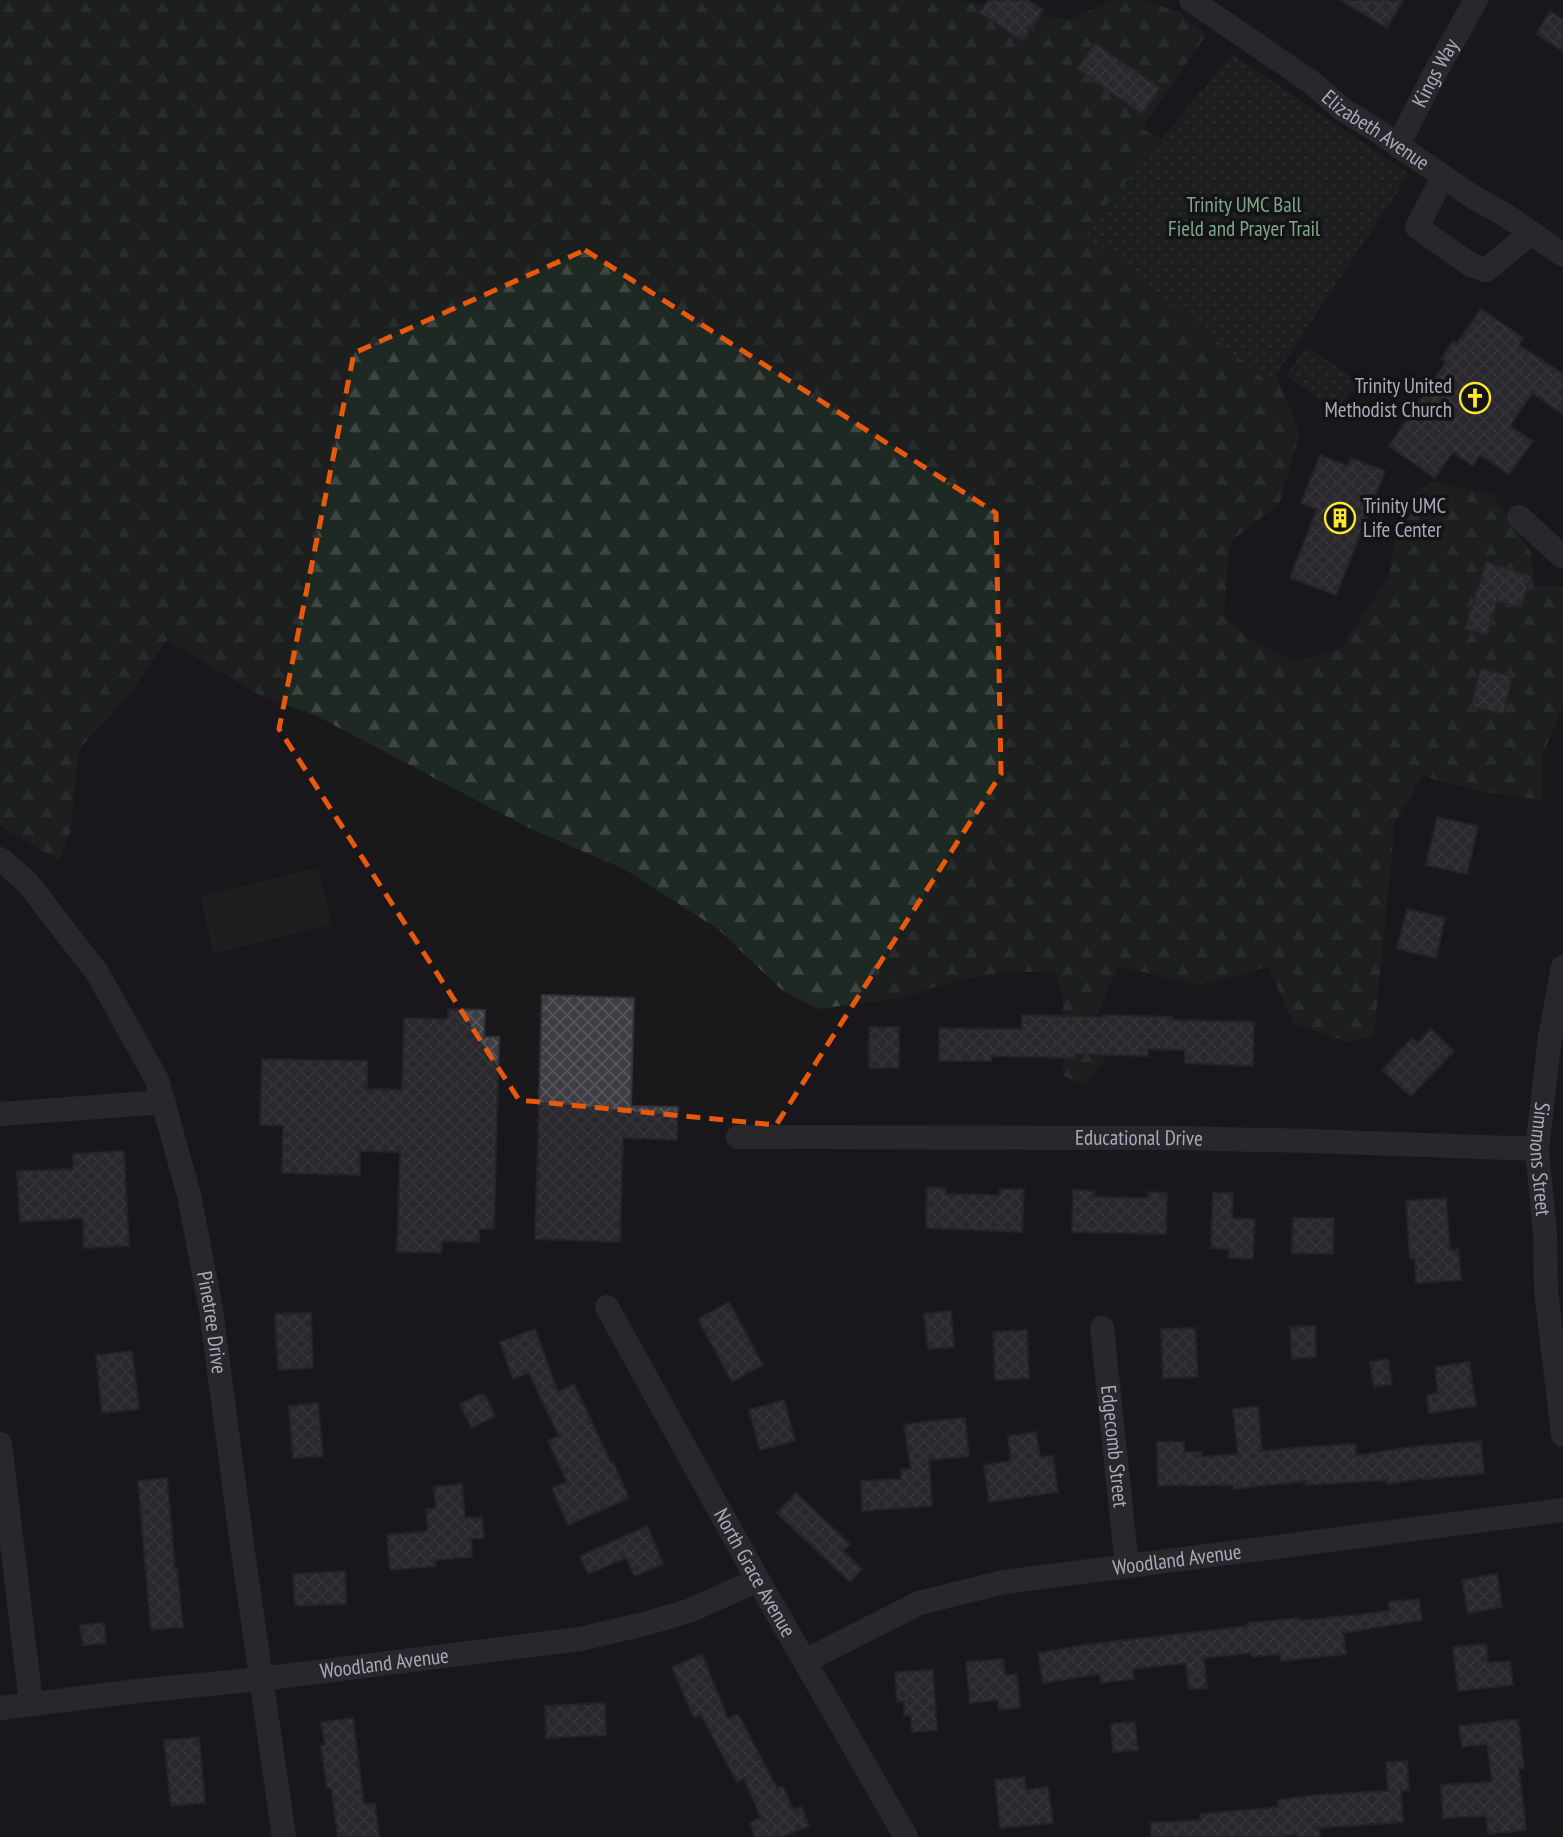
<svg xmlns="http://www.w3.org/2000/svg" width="1563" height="1837" viewBox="0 0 1563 1837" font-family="'PT Sans Narrow',sans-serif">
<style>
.grass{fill:#1f2923}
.forest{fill:url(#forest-firs)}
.park{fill:url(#park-dots)}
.building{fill:url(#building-cross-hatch);stroke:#333237;stroke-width:2}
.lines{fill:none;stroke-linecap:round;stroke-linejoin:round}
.minor{stroke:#3b3b42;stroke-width:24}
.marked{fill:none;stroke:#e8590c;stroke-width:5;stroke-dasharray:14 9;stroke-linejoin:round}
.labels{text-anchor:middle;stroke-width:7;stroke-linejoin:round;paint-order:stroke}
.street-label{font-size:21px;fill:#a9aabb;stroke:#141316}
.park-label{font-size:21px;fill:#7ea88a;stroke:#141316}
.poi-label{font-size:21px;fill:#a9aabb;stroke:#141316;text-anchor:end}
</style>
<defs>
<pattern id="forest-firs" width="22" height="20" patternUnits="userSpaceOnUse" patternTransform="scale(1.75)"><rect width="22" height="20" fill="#1f2923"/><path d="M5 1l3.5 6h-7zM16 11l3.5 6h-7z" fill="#3d4541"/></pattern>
<pattern id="park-dots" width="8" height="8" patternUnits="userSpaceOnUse" patternTransform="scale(1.75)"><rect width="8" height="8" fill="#1f2923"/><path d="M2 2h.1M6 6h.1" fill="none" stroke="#3d4541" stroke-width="1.8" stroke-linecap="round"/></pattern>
<pattern id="building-cross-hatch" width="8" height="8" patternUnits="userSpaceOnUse" patternTransform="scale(1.75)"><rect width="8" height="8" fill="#3e3d43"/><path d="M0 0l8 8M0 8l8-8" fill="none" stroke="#57565c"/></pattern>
</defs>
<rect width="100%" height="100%" fill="#19181b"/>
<path class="grass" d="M318,868L332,925L214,953L200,896Z"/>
<path class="forest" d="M0,0H955L1069,20L1114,0H1141L1177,11L1206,35L1142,129L1162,140L1241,296L1300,432L1279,504L1230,542L1224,614L1247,638L1295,662L1341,648L1389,576L1401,502L1432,481L1493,495L1531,553L1535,586H1563V705L1543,754L1542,800L1489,793L1422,776L1395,822L1374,1036L1347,1042L1294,1024L1268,967L1197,985L1119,966L1095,1019L1104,1061L1085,1085L1063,1076V1000L1056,972H1003L955,981L903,997L818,1009L782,990L718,929L624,869L529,828L315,715L261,696L167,640L129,695L79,749L70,835L59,860L0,826Z"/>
<g class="park">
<path d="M1232,54L1409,174L1270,384L1083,233Z"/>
<path d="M1306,346L1357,381L1337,410L1286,376Z"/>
</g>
<g class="building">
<path d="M988,0H1028L1043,10L1023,41L979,13Z"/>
<path d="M1340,0H1403L1387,28Z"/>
<path d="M1550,11L1563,20V51L1536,34Z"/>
<path d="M1095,43L1160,88L1142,114L1077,69Z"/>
<path d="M1481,309L1523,338L1519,345L1563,374V414L1532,393L1510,426L1533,441L1509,474L1480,455L1473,466L1453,452L1435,478L1389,446L1446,362L1441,359L1453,341L1457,343Z"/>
<path d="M1320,455L1348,466L1351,458L1385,471L1336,595L1290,578L1317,509L1301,503Z"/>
<path d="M1486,562L1531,576L1521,608L1497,601L1487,635L1465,629Z"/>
<path d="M1480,669L1512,676L1504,714L1471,707Z"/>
<path d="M1437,817L1478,826L1467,874L1426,865Z"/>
<path d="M1407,909L1445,918L1436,958L1397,949Z"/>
<path d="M542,995L634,998L631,1106L678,1107L677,1140L623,1138L620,1242L535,1239Z"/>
<path d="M448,1009L485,1010L484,1037H499L494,1229H479V1242L442,1241L441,1253L397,1252L400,1152L360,1151V1175L282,1173L283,1126L260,1125L262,1059L367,1061V1089L402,1090L404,1018L448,1019Z"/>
<path d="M1022,1015L1103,1017V1015L1172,1017V1020L1254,1022L1253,1066L1185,1063V1050L1148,1049V1056L1075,1054V1058L991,1056V1061H939V1028L1022,1029Z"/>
<rect x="869" y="1027" width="30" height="41"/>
<path d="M1431,1029L1454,1051L1411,1096L1382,1070L1412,1038L1418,1043Z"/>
<path d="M124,1151L129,1246L84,1248L83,1218L20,1222L17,1171L73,1169V1154Z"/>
<path d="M927,1187L946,1188V1194L1000,1195V1189H1024L1022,1232L926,1228Z"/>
<path d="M1073,1190L1094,1191V1197L1148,1198V1192L1167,1193L1166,1234L1072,1232Z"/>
<path d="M1213,1193H1233L1232,1218L1255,1219L1253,1259L1229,1258V1249L1211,1248Z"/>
<path d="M1446,1198L1450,1250L1458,1249L1461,1280L1416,1283L1415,1259H1410L1406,1201Z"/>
<path d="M1293,1218H1334L1333,1254L1292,1253Z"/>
<path d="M729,1302L763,1365L732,1382L698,1319Z"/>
<path d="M951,1311L954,1347L928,1349L924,1314Z"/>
<path d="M311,1313L313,1368L278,1370L275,1314Z"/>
<path d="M1315,1326L1316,1357L1292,1359L1290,1327Z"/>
<path d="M1195,1328L1198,1377L1163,1378L1161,1329Z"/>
<path d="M535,1329L558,1392L574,1384L611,1463L613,1462L629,1498L568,1525L552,1488L567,1482L548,1441L559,1436L529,1373L513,1379L500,1342Z"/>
<path d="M1027,1330L1029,1378L995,1380L993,1332Z"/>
<path d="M132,1351L139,1409L102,1413L96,1355Z"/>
<path d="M1388,1359L1392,1384L1374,1387L1370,1362Z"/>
<path d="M1469,1362L1476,1406L1429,1413L1427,1395L1438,1393L1435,1367Z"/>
<path d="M478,1395H485L495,1416L471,1428L460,1404Z"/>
<path d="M784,1400L795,1441L760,1450L749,1410Z"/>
<path d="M318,1403L323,1456L293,1458L289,1406Z"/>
<path d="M1258,1406L1262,1451L1304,1447L1355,1444L1356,1456L1409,1447L1481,1441L1484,1473L1421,1480V1478L1388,1484L1387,1480L1306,1485V1481L1234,1489L1233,1485L1158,1486L1157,1442H1184V1452H1202V1457L1238,1454L1233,1409Z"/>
<path d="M965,1418L969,1456L929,1460L932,1506L862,1511L861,1481L901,1479V1469H911L904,1425L929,1421Z"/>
<path d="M1036,1432L1040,1457L1053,1456L1058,1492L989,1502L984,1465L1011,1461L1008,1436Z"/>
<path d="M167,1478L175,1568H177L183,1627L151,1630L138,1481Z"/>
<path d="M462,1484L465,1518L482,1517L484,1538L471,1539L472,1557L435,1560L436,1566L390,1570L387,1535L428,1531L426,1509H436L434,1487Z"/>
<path d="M796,1493L850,1544L843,1551L862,1569L850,1582L777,1513Z"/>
<path d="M647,1526L663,1564L635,1576L626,1558L588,1574L580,1556Z"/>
<path d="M345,1571L346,1604L295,1606L293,1574Z"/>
<path d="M1497,1574L1502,1607L1468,1613L1462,1580Z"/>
<path d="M1419,1599L1422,1620L1343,1633L1346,1654L1281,1661L1280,1654L1252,1657L1251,1653L1204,1658L1207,1688L1189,1689L1186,1663L1133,1669L1134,1679L1101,1683L1100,1674L1043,1683L1038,1653L1084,1645L1248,1626V1623L1299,1618V1621L1390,1611L1389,1602Z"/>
<path d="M104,1623L106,1643L83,1646L80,1625Z"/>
<path d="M1486,1644L1488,1663L1510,1661L1513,1685L1458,1691L1453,1647Z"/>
<path d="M702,1654L728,1719L738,1714L777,1788L783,1786L793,1810L801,1807L809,1826L781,1837H755L750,1823L761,1818L744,1778L737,1782L701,1715L694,1718L672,1667Z"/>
<path d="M1003,1659L1005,1675L1017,1674L1020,1708L999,1710L998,1700L970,1703L966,1662Z"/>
<path d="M933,1670L937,1730L912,1732L911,1716H904V1701L897,1702L895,1672Z"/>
<path d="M605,1703L606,1735L546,1738L545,1706Z"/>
<path d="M353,1718L364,1804L375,1803L379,1837H338L331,1788H327L321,1746L325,1745L321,1722Z"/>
<path d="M1518,1719L1524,1768L1519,1769L1526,1830L1488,1834L1486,1816L1443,1818L1441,1785L1492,1782L1487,1744L1462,1747L1459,1726Z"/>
<path d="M1135,1722L1138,1750L1113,1752L1111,1724Z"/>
<path d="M199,1737L205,1803L171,1806L164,1740Z"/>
<path d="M1407,1761L1409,1790L1401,1791L1403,1822L1319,1828L1320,1837H1297V1834L1278,1837H1151V1823L1201,1820L1200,1814L1278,1807V1800L1315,1795L1388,1791L1386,1762Z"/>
<path d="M1024,1777L1026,1790L1048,1787L1053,1823L1000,1828L995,1780Z"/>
</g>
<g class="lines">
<g class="minor">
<path id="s1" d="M1191,0L1311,82L1342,109L1376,130L1473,197L1507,216L1563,255"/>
<path id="s2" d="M1398,146L1432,78L1476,0"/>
<path d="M1443,177L1417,227L1471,265L1486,270L1531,233"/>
<path d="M1519,517L1563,557"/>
<path id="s3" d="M0,859L27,882L98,974L157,1080L189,1195L211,1310L242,1545L284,1837"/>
<path id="s4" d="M1563,967L1550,1037L1537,1149L1545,1233L1546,1290L1563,1435"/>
<path d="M0,1114L164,1102"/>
<path id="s5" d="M738,1137L1174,1138L1311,1141L1537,1149"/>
<path id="s6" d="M607,1307L758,1580L906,1837"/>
<path id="s7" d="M1102,1328L1127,1566"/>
<path d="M0,1444L31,1703"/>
<path id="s8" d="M805,1661L919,1603L1004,1582L1563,1510"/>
<path id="s9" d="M0,1708L137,1691L261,1679L580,1639L644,1624L689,1611L758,1580"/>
</g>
</g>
<path d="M0 0H1563V1837H0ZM585,250L996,513L1001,774L776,1125L519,1100L279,729L354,353Z" fill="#19181b" fill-opacity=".55" fill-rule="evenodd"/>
<path class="marked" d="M585,250L996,513L1001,774L776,1125L519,1100L279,729L354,353Z"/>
<defs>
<g id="church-ring" transform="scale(1.575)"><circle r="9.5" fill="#141316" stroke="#ffe82b" stroke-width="1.5"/><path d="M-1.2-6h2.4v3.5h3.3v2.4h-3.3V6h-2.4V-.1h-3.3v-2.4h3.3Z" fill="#ffe82b"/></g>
<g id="building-ring" transform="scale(1.575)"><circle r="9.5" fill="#141316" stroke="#ffe82b" stroke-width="1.5"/><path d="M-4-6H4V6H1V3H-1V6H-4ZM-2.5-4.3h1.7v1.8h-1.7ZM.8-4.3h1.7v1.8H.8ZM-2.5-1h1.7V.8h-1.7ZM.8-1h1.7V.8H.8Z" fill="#ffe82b"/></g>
</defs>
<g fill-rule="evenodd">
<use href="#church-ring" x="1475" y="398"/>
<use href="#building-ring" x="1340" y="518"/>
</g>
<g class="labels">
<g class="street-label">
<text dy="7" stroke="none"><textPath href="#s2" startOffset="82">Kings Way</textPath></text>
<text dy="7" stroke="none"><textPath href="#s1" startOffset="226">Elizabeth Avenue</textPath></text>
<text dy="7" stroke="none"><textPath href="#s5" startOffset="401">Educational Drive</textPath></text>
<text dy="7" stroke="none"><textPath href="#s4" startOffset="194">Simmons Street</textPath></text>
<text dy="7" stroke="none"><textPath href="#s3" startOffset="522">Pinetree Drive</textPath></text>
<text dy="7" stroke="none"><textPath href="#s7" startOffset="119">Edgecomb Street</textPath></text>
<text dy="7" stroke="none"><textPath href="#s8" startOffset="390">Woodland Avenue</textPath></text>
<text dy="7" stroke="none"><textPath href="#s6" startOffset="304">North Grace Avenue</textPath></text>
<text dy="7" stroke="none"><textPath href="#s9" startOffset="387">Woodland Avenue</textPath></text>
</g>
<g class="park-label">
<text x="1244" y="212">Trinity UMC Ball<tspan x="1244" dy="24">Field and Prayer Trail</tspan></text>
</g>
<g class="poi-label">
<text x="1452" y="393">Trinity United<tspan x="1452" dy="24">Methodist Church</tspan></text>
<text x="1363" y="513" text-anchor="start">Trinity UMC<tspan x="1363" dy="24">Life Center</tspan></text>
</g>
</g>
</svg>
